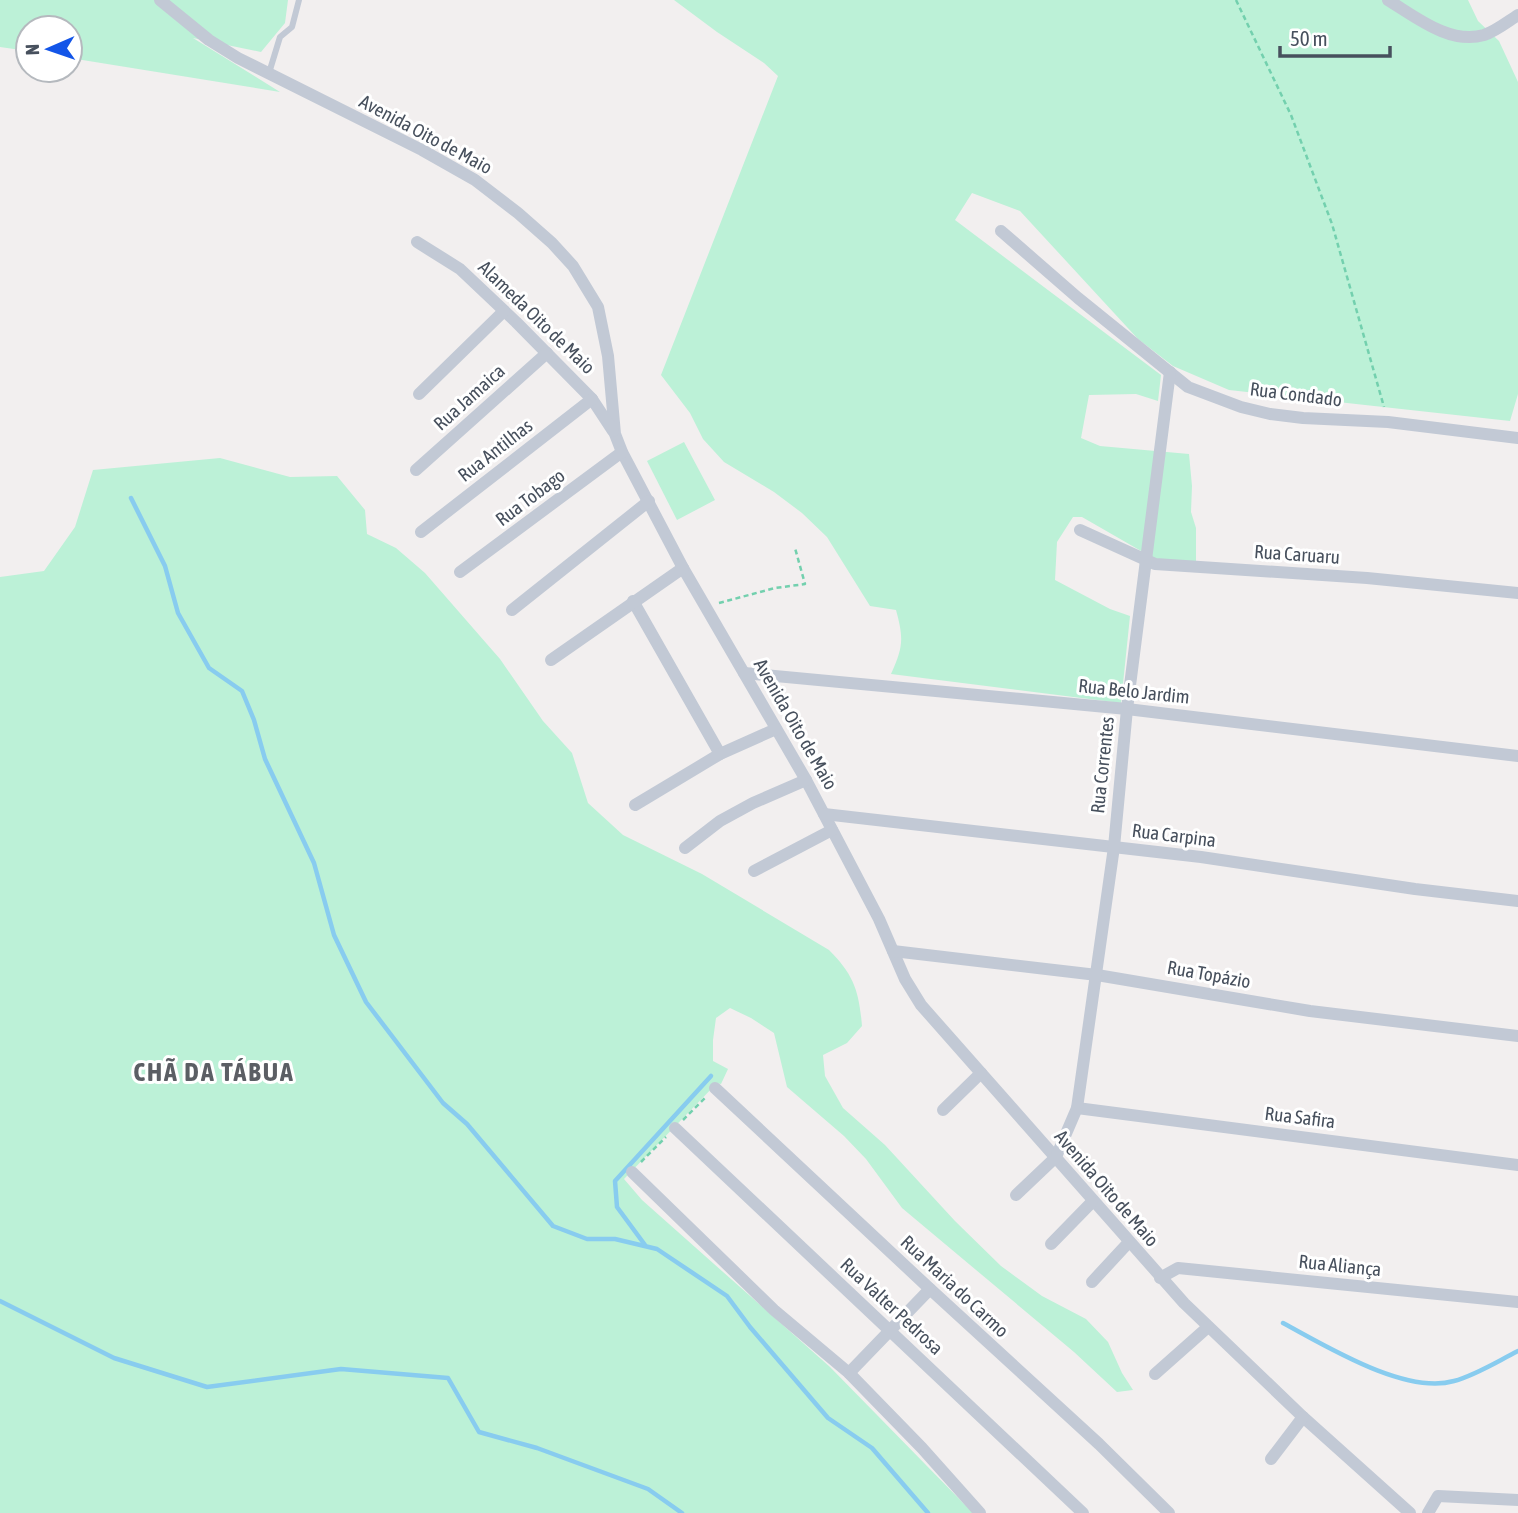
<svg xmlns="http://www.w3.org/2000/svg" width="1518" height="1513" viewBox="0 0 1518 1513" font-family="'Asap Condensed',sans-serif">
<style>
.green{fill:#bcf1d7}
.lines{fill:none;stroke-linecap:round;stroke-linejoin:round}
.stream{stroke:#88ccef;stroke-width:4.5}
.path{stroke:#73d0ae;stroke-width:2.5;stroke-dasharray:5 3.5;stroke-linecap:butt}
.service{stroke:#c2c9d5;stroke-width:6}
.minor{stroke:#c2c9d5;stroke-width:12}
.labels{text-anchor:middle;stroke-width:6;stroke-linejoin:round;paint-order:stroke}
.street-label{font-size:19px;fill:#47505d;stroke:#fff}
.district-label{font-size:26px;font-weight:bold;letter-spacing:2px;fill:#5b5e64;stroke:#fff}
</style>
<rect width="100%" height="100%" fill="#f2efef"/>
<g class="green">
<path d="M0,0H288L285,23L261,52L193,38L280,92L70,58V28H28V51L0,47Z"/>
<path d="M674,0H1468L1478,21L1499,41L1518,82V394L1510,421L1229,390L1173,366L1138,339L1020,211L972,193L955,220L1161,375L1158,401L1136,394L1089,395L1081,438L1100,446L1189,454L1192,486L1191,512L1196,528V562L1155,559L1082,517H1073L1057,542L1055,580L1110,609L1130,616L1121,703L891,674C903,647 904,639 896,610L870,606L827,537L802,513L774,492L724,462L703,439L690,413L661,375L778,76L764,63L717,32Z"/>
<path d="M684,442L715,500L677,520L647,461Z"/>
<path d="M220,458L290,477L337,476L365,510L367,534L396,548L425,573L500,659L543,721L572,753L588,803L623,835L702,874L829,950C854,975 859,991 862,1026L847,1043L823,1055L825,1076L843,1108L885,1145L955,1221L1001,1266L1042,1296L1086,1319L1108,1342L1122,1373L1133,1390L1117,1392L1074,1352L902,1208L866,1159L844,1136L787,1087L774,1033L751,1018L730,1008L716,1018L713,1040V1061L728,1069L721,1084L717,1083L624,1179L642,1200L830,1367L973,1513H0V577L44,571L75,527L93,470Z"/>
</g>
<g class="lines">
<g class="stream">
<path d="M131,498L165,566L178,613L209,668L242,691L254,720L265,759L314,863L334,935L366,1002L443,1103L467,1124L553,1226L587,1239H615L657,1249L727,1296L750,1327L828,1418L872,1448L928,1513"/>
<path d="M645,1245L617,1207L615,1181L711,1076"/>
<path d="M0,1301L114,1358L207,1387L341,1369L448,1378L479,1432L537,1448L648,1489L682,1513"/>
<path d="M1283,1323C1326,1346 1405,1395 1454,1381C1476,1375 1498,1361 1518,1351"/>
</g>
<g class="path">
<path d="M1236,0L1291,115L1332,224L1384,407"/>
<path d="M719,603L775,588L805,584L795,548"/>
<path d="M683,1120L706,1097"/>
<path d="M641,1162L666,1137"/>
</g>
<path class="service" d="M269,73L280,37L292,27L299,0"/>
<g class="minor">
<path d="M160,0L209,40L238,58L422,150L475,180L518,213L552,243L573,266L598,307L608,356L615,434L622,452L683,568L806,780L879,919L905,979L921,1005L1184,1303L1303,1417L1410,1513"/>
<path d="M1388,0C1416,17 1450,45 1484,35C1496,31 1507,22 1518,15"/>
<path d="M1001,231L1078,298L1188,387L1241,407L1270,414L1303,418L1388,422L1518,438"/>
<path d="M417,242L460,269L516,322L592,399L613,431"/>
<path d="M419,394L504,311"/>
<path d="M416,470L547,353"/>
<path d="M1080,530L1155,564L1367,578L1518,593"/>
<path d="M421,532L592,399"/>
<path d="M460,572L622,452"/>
<path d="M633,601L720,754"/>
<path d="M512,610L649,501"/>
<path d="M551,660L683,568"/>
<path d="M744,673L1127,709L1518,756"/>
<path d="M635,805L720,754L776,729"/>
<path d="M824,814L1201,857L1415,889L1518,901"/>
<path d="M685,848L720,821L753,803L806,780"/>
<path d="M754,871L832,830"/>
<path d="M893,951L1097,975L1310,1011L1518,1036"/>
<path d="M715,1088L930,1289L1099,1444L1169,1513"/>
<path d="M1077,1108L1518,1165"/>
<path d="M943,1110L981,1073"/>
<path d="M675,1128L1083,1513"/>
<path d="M632,1172L774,1310L849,1373L922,1448L980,1513"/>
<path d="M1016,1195L1056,1157L1077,1108L1114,847L1127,709L1170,372"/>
<path d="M1051,1244L1092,1202"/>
<path d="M1160,1278L1178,1268L1518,1302"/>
<path d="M1092,1282L1129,1242"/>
<path d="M849,1373L930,1289"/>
<path d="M1155,1374L1208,1327"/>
<path d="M1271,1459L1303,1417"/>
<path d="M1428,1513L1438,1496L1518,1500"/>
</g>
</g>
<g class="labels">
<g class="street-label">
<text transform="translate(426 134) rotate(28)" y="7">Avenida Oito de Maio</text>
<text transform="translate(537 317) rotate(44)" y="7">Alameda Oito de Maio</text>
<text transform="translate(1296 394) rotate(7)" y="7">Rua Condado</text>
<text transform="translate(469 397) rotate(-42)" y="7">Rua Jamaica</text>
<text transform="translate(495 450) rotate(-38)" y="7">Rua Antilhas</text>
<text transform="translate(530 497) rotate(-37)" y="7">Rua Tobago</text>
<text transform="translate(1297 554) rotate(4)" y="7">Rua Caruaru</text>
<text transform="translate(1134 691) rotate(6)" y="7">Rua Belo Jardim</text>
<text transform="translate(796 724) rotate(60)" y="7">Avenida Oito de Maio</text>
<text transform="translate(1102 765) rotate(-84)" y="7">Rua Correntes</text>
<text transform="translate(1174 835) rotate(7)" y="7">Rua Carpina</text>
<text transform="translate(1209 974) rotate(10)" y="7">Rua Topázio</text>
<text transform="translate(1300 1117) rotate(7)" y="7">Rua Safira</text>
<text transform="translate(1107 1188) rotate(49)" y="7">Avenida Oito de Maio</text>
<text transform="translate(1340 1265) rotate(6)" y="7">Rua Aliança</text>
<text transform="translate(955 1286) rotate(43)" y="7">Rua Maria do Carmo</text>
<text transform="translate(892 1306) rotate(43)" y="7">Rua Valter Pedrosa</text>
</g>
<g class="district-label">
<text x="214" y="1081">CHÃ DA TÁBUA</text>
</g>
</g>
<g transform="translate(49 49) rotate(268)"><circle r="33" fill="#ffffff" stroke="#b5b9be" stroke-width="2"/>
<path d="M0-5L12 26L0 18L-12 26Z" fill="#1355e8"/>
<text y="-10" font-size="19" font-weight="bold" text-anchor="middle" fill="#47505d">N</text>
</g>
<path d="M1280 46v10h110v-10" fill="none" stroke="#47505d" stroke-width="3.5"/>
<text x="1290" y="46" font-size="21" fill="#47505d" stroke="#ffffff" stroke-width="5" paint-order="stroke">50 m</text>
</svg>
